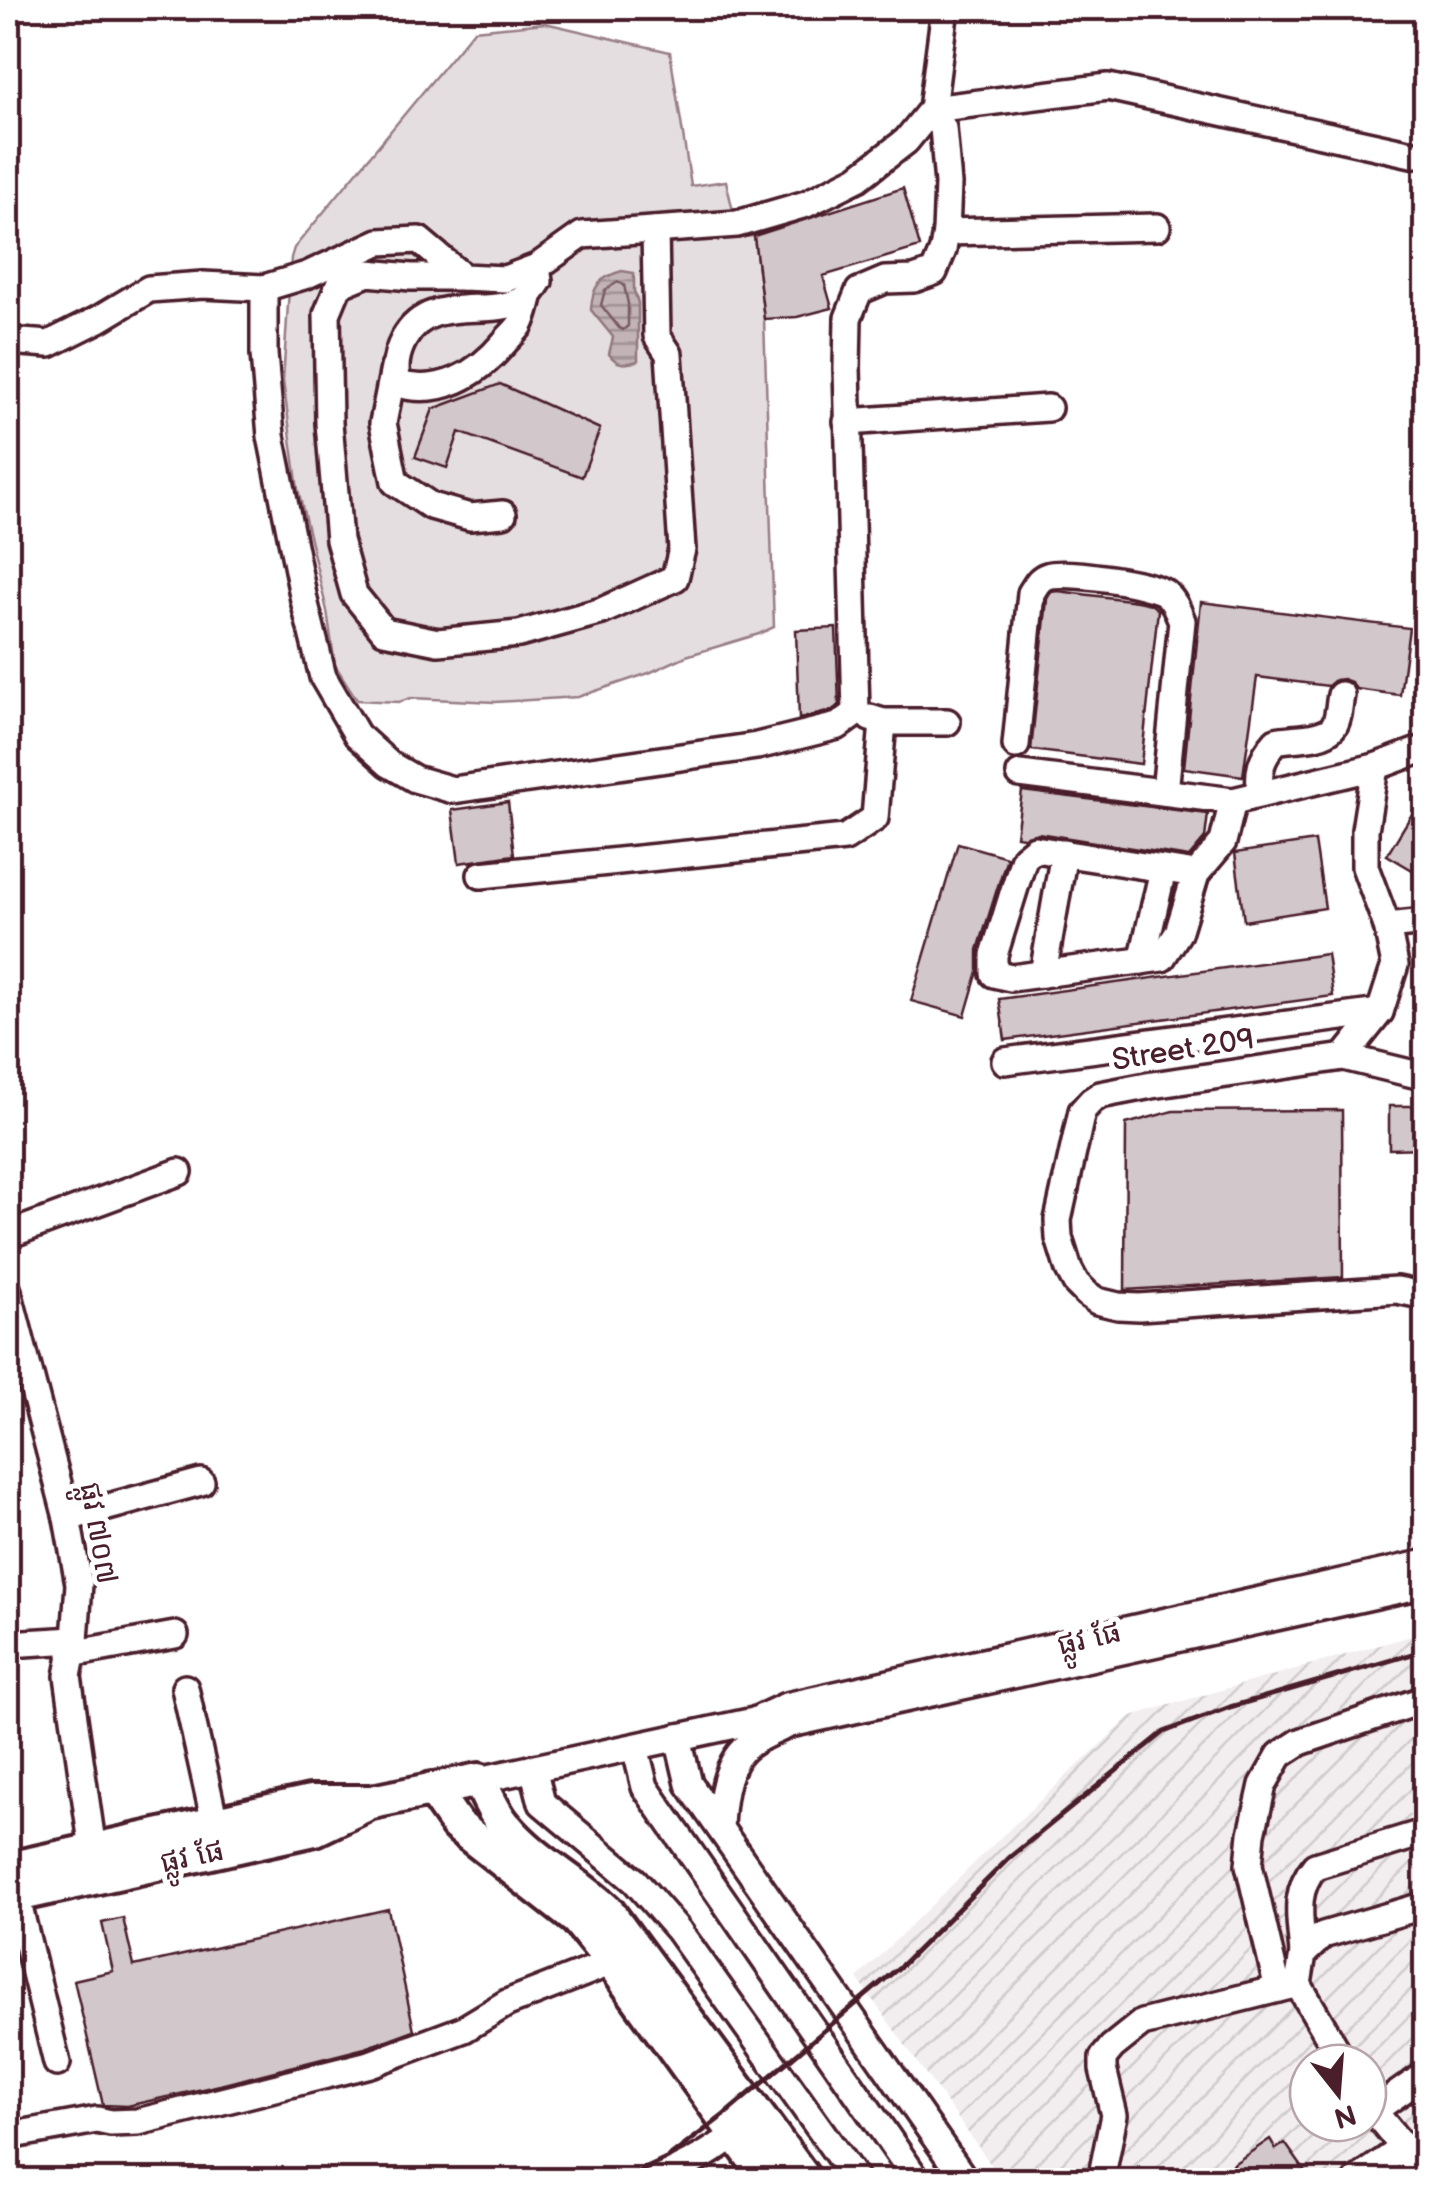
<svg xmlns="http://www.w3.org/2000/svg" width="1433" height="2188" viewBox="0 0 1433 2188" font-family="'Balsamiq Sans','Noto Sans Khmer',sans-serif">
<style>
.industrial{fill:url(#industrial-furrows);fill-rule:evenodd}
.green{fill:#e5dee0;stroke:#987e86;stroke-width:2.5}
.water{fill:url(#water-rules);stroke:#91787e;stroke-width:2.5}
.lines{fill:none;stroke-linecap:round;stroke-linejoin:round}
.shore{stroke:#7a5a63;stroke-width:2.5}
.building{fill:#d2c7cb;stroke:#4a1f2b;stroke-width:2.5}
.minor-casing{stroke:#4a1f2b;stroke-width:32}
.major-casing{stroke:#4a1f2b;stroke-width:40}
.minor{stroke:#fff;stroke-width:25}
.major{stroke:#fff;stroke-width:32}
.rail{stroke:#4a1f2b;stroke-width:5}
.labels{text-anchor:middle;stroke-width:10;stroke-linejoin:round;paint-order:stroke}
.street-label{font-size:30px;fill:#4a1f2b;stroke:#fff}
</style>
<defs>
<pattern id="industrial-furrows" width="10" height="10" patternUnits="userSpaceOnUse" patternTransform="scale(2.5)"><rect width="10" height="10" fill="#f2eeef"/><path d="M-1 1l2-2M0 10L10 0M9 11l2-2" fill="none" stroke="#d1cccd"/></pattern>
<pattern id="water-rules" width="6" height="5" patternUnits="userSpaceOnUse" patternTransform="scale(2.5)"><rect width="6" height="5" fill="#c1b3b6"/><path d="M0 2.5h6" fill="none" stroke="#9f9194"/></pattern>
</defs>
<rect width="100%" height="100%" fill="#fff"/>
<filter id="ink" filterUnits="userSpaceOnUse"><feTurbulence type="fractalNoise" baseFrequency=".01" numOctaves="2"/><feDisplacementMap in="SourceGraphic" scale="20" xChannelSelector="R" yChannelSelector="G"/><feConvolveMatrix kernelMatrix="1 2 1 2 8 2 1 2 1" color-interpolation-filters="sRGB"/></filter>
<g filter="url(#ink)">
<path class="industrial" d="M1425,1632V2180H1002L857,1978L1002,1836L1131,1716ZM1308,2063H1368V2123H1308Z"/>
<path class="green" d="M545,23L670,52L691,186L726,181L739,237L754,236L764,319L774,627L759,634L686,656L649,673L578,697L495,702L411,698L399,702L357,700L335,665L327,611L298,489L283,381L291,258L294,248L474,30Z"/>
<path class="water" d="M622,271L634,273V291L638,303V361C624,365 617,365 609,354L613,337L591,310C592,286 600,277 622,271Z"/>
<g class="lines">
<path class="shore" d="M618,282L624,285L628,304V326L623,330L619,328L601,305L605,290Z"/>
</g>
<g class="building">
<path d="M903,188L920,247L823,276L832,308L797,317L764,319L754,236Z"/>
<path d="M500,384L600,429L582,477L459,432L447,468L415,457L433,409Z"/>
<path d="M1058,591L1137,601L1151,604L1158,610L1141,764L1031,750L1047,599L1051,592Z"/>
<path d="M1201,602L1409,628L1400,695L1356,689L1351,682L1343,679L1335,680L1328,686L1257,677L1243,776L1184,768Z"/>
<path d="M836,628L839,705L831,711L799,719L796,630Z"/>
<path d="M1022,791L1208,814L1205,838L1189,857L1038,833L1024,837L1016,836Z"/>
<path d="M1426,791V878L1387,855Z"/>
<path d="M508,802L514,855L459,863L452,810Z"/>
<path d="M1315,841L1325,908L1244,921L1235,853Z"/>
<path d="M958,843L1007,857L978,950V971L965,1016L911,1001Z"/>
<path d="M1327,954L1333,996L1005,1040L999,999Z"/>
<path d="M1389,1106H1426V1148L1389,1149Z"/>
<path d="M1342,1110L1343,1277L1125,1290L1126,1124L1173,1111Z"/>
<path d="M388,1909L414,2030L365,2048L220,2085L127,2106L103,2105L74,1980L113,1971L102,1923L123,1918L134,1966Z"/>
<path d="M1270,2139L1276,2149L1285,2143L1307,2174L1298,2180H1210Z"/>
</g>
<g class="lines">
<g class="minor-casing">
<g id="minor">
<path d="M946,232L1157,227"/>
<path d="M463,277H411L368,273L339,285L327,314L329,423L339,540L354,594L384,631L438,642L519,634L602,611L675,578L682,549L669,354L657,336L655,230"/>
<path d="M264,288V354L271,436L304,600L323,677L357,735L389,764L415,779L453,790L757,746L838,726L856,713L847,368L848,318L859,291L885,280L914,279L934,272L943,250L946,232L948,184L943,128L932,109L1108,87L1412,154H1426"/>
<path d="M530,294C527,304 525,316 520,325C516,331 509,337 504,343C477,375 440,396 398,384C394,367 396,354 404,339C432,288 497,324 530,294C531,294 538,282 539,281L537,267"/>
<path d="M8,341L49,344L99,319L149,289L203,285L264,288L307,275L379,242L419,240L463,277L505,279L537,267L582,235L737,224L806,204L858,178L906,141L932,109L945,8"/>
<path d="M394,368L383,423L395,482L431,506L470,517L503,514"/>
<path d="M847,422L1048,408"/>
<path d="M870,718L883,722H947"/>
<path d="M1016,745L1031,593C1036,586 1038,579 1047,576C1064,570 1151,583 1165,593C1174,600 1178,611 1182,621L1165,792"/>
<path d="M1020,774L1233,801L1375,767L1426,748"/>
<path d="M1261,794C1257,772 1261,758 1276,741C1292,737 1322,740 1333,727C1339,720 1339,704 1341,695"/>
<path d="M1196,874L1035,849L1024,858L994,955V974L1011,978L1162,958L1178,933L1196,874L1223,842L1233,801"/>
<path d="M481,875L845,838L875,818L883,722"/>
<path d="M1387,926L1426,922"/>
<path d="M1142,961L1163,870"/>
<path d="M1043,974L1064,853"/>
<path d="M1344,1057L1380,1012L1395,965L1387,926L1365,867V830L1375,767"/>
<path d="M1005,1061L1380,1012"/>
<path d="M1426,1077L1344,1057L1152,1085L1100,1095L1091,1101L1082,1111L1058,1220L1059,1238L1069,1270L1076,1283L1087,1294L1097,1301L1118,1306L1139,1307L1397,1290L1426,1296"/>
<path d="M8,1235L179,1172"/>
<path d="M8,1291L67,1518L79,1584L75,1640L68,1676L93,1850"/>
<path d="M67,1518L201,1482"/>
<path d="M8,1644L75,1640"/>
<path d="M71,1654L175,1635"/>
<path d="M185,1688L215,1823"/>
<path d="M759,1721L790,1724L1426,1584"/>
<path d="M678,1737L689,1784L965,2180"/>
<path d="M635,1747L645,1787L917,2180"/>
<path d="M533,1768L542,1803L635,1881L678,1930L856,2180"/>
<path d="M479,1780L754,1721L786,1706L1426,1563"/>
<path d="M720,1828C721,1801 725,1760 750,1744C761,1736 775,1731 788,1725"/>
<path d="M16,1895L57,2063"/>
<path d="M1303,1954C1301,1922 1292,1893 1315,1866L1426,1832"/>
<path d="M1278,1989L1249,1865L1252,1834L1263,1785L1280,1755L1300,1742L1426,1699"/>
<path d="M1344,2063L1298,1984L1303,1954L1323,1935L1426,1905"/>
<path d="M1368,2104L1426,2175"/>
<path d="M1372,2112L1426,2074"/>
<path d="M8,2136L97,2120L111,2123L138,2122L370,2064L464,2029L507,2003L612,1962"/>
<path d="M653,2180C688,2166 721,2148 750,2122"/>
<path d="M1101,2180L1114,2115L1103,2069V2058L1112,2047L1142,2023L1298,1984"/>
<path d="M1357,2180L1403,2148"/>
</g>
</g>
<g class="major-casing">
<g id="major">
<path d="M432,1789L457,1825L577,1919L612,1962L769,2180"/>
<path d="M8,1869L310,1802H372L479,1780C487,1795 494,1814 506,1827C534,1861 577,1882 608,1912L805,2180"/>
<path d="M8,1897L315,1829L363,1806"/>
</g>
</g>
<use href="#minor" class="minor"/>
<use href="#major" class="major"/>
<path class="rail" d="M622,2180L668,2158L724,2115L903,1964L1009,1858L1164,1732L1230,1707L1426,1650"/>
</g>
</g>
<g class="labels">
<g class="street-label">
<text transform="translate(1183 1049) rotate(-9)" y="10">Street 209</text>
<text transform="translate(99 1533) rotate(80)" y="10">ផ្លូវ ៧០៧</text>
<text transform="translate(1089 1638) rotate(-13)" y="10">ផ្លូវ ផែ</text>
<text transform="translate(192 1856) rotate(-12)" y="10">ផ្លូវ ផែ</text>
</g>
</g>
<rect width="1433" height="2188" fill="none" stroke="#fff" stroke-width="40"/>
<rect x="20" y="20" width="1393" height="2148" fill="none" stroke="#4a1f2b" stroke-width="4" filter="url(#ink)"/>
<g transform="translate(1338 2093) rotate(163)"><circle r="48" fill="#ffffff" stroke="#b7a5aa" stroke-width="2.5"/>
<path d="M0-8L18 38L0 25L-18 38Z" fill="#4a1f2b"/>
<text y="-15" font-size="28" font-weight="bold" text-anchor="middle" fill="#4a1f2b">N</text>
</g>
</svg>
